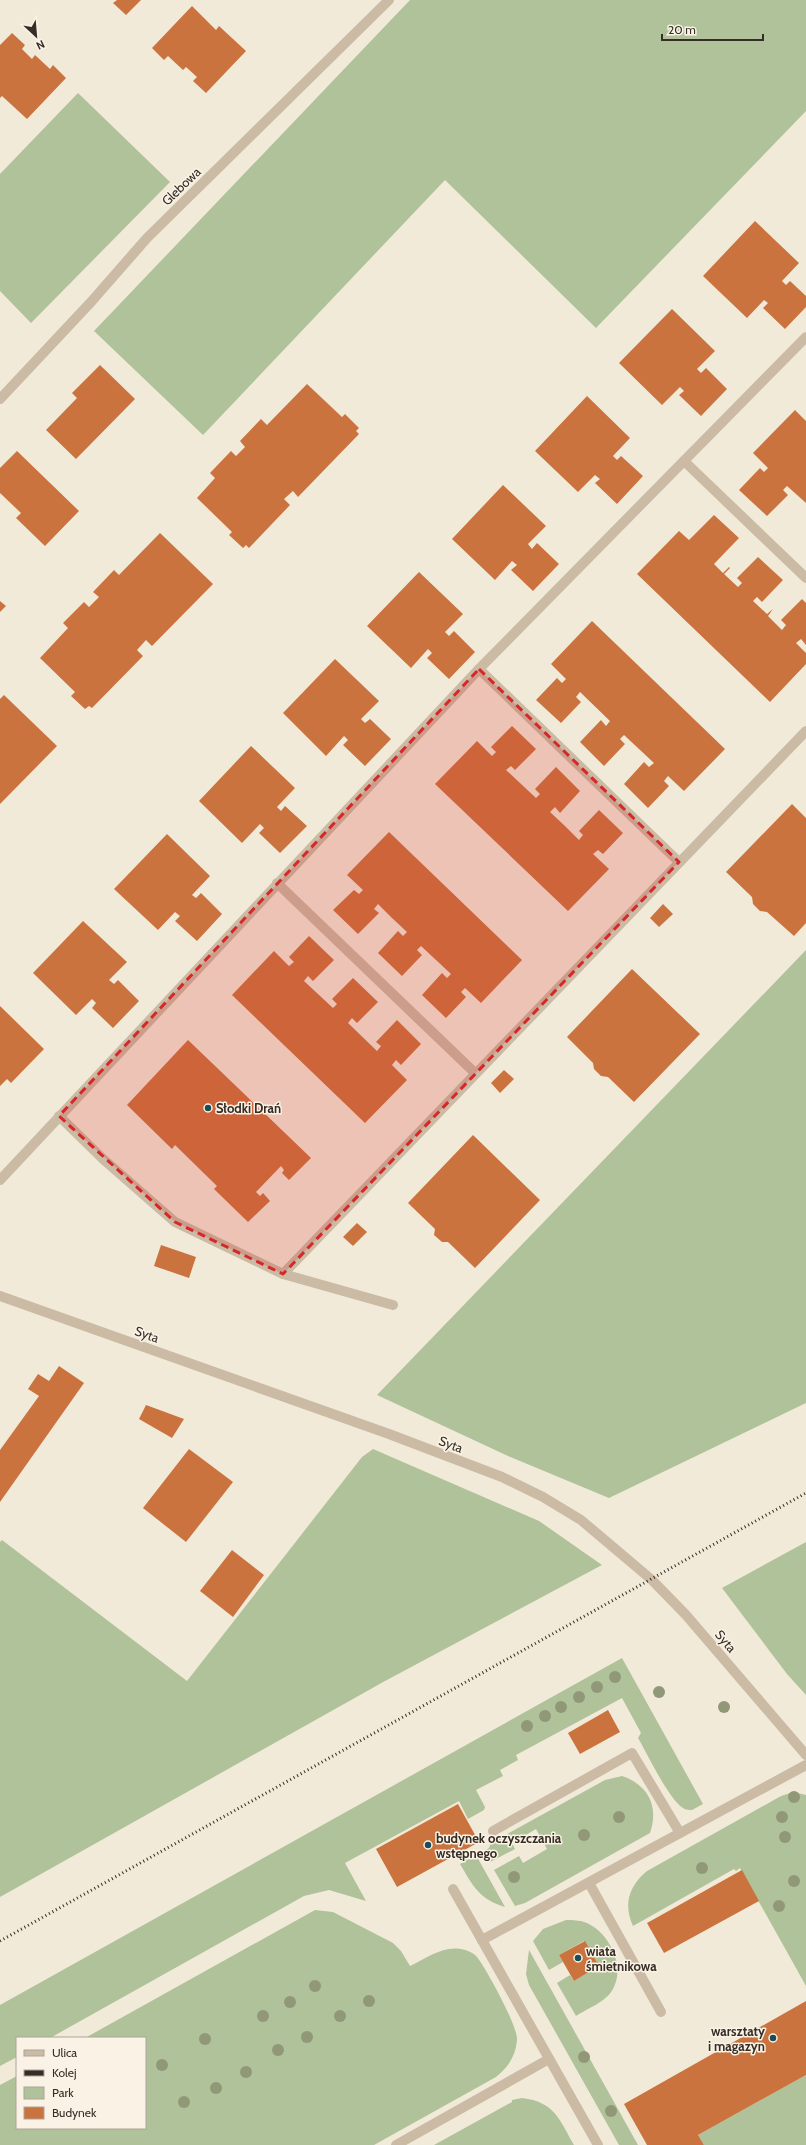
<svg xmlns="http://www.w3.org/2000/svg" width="806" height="2145" viewBox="0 0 806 2145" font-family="Cabin,sans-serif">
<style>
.green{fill:#afc299}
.building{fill:#cb733f}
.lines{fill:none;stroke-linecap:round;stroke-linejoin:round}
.minor{stroke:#cbbba5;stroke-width:10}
.rail{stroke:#362d26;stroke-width:3;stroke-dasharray:1 3;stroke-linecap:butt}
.tree{fill:#909878}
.marked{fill:#d62828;fill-opacity:0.2;stroke:#d62828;stroke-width:3;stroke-dasharray:8 5;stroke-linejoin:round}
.poi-dot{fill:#1a4d59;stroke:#faf3e5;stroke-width:1.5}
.labels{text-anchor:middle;stroke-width:3;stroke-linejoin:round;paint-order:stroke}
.street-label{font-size:13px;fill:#362d26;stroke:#faf3e5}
.poi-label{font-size:13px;font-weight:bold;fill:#362d26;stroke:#faf3e5;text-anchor:start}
</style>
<rect width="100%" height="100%" fill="#f2ead9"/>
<g class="green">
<path d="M410,0H806V111L596,328L445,180L203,435L94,331Z"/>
<path d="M78,93L170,182L31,323L0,291V174Z"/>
<path d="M806,950V1403L609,1498L508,1456L377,1395Z"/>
<path d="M373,1449L539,1521L602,1565L385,1681L0,1897V1542L2,1540L187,1681L362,1457Z"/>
<path d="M806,1542V1695L787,1674L722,1588Z"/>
<path d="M622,1658L703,1804L692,1810C689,1810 686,1810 683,1808C668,1798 648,1755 638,1738L641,1733L622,1698L516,1755L518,1760L500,1770L503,1776L476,1790L485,1807L484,1810L468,1819L459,1801L345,1863L366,1901L329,1890L304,1896L50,2038H17V2057L0,2066V2005Z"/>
<path d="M622,1776C649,1785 659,1807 650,1833L525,1903L515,1906L494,1870L519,1856L523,1863L547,1849L536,1829L512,1843L515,1849L490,1862L484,1851L489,1848L491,1843L605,1780Z"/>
<path d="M793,1792L806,1795V1986L740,1868L736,1871L734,1869L633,1926C623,1904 629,1886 647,1871L781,1796Z"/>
<path d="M476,1855L505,1907C479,1899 473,1886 460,1864Z"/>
<path d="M315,1910L333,1912L393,1943L401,1951L410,1966C427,1958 442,1946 461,1949C467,1950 474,1953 477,1957C487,1970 517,2025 517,2039C516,2056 508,2067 496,2077L374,2145H0V2085L17,2076V2128H145V2038H85Z"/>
<path d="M566,1920C573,1920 580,1920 587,1923C609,1933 626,1966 613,1989C606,2002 588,2008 576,2016L557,1983L570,1975L574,1981L599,1966L584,1941L559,1955L563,1962L549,1970L533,1941L543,1929Z"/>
<path d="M529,1950L638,2145H619L529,1985L526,1974Z"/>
<path d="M806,2075V2145H704L698,2135Z"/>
<path d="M522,2098C555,2102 559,2119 574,2145H434L512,2102V2100Z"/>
</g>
<g class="building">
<path d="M117,0H141L126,15L113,3Z"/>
<path d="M192,6L216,30L219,26L246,51L206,93L193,81L197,77L186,67L183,70L168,56L164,60L152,48Z"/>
<path d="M12,33L25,45L22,49L32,59L35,55L50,69L53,65L66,78L27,119L2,96L0,98V45Z"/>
<path d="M755,221L799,263L782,281L786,285L790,281L806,296V307L785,329L763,308L768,303L764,300L747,318L703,276Z"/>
<path d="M672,309L715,351L697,369L701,373L706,368L727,389L701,416L679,395L684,391L680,387L662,405L619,363Z"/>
<path d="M100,365L135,399L76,459L46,430L77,398L72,393Z"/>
<path d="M307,384L342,417L345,414L359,428L356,431L359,434L298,497L293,491L284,499L290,505L249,548L246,545L243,548L229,535L232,532L197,498L215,478L210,473L231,451L236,456L245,447L240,441L261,419L267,425Z"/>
<path d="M587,396L630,438L613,456L617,460L621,456L643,476L617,504L595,483L600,479L595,475L578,492L535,451Z"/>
<path d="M795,410L806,421V503L787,486L783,490L788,495L767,516L739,490L760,468L764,472L768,468L753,453Z"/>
<path d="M17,451L79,511L45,546L16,518L21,513L0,493V468Z"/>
<path d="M503,485L546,526L528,544L532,549L537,543L559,564L533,591L511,570L517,565L512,561L495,580L452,539Z"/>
<path d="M714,515L739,538L714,564L723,573L729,567L730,568L724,574L738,587L742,583L737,578L758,557L783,580L762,602L757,597L753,601L767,614L773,609L768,616L782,630L786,625L781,620L802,599L806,603V645L801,639L796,643L806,653V664L770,702L637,574L679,531L689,540Z"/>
<path d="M160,533L213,584L152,646L146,640L137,650L143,656L92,708L89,706L85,709L71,696L75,692L40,658L68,628L63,623L84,602L89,607L99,597L93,592L114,570L119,575Z"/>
<path d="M419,572L463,614L445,632L449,636L454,631L475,652L449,679L427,658L432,653L428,649L411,668L367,626Z"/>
<path d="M0,601L6,606L0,612Z"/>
<path d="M592,621L725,749L684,791L668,776L664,781L669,786L648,808L624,784L644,762L649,767L654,763L624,735L620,739L625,744L604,766L580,742L601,720L606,726L610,721L580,692L576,697L581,702L561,723L536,700L557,678L562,683L566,679L551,664Z"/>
<path d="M335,659L379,701L361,719L365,723L370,719L391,739L365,766L343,745L348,740L344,736L326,756L283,713Z"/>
<path d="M4,695L57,746L0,804V699Z"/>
<path d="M512,726L536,749L515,770L511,766L506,770L536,798L540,794L535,789L556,767L580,791L560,813L555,807L550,812L565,826L579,840L583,835L579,831L599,810L623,833L603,854L598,850L593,854L609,869L568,911L435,784L477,741L492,756L496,752L491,747Z"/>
<path d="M251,746L295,788L277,807L281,811L285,806L307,826L280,853L259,833L264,828L260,824L242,843L199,801Z"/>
<path d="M792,804L806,818V923L794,936L767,912L760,911L753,904L752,897L726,872Z"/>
<path d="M389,832L522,960L481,1003L465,988L461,992L466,997L446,1018L422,995L442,973L447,978L451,974L421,946L417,950L422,955L402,976L378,953L398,931L403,936L407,932L392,918L378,904L374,909L379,913L358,934L333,910L354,890L359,894L363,890L347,875Z"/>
<path d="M167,834L210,876L192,895L196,898L201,893L222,914L197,941L175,921L180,916L175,912L158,930L114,889Z"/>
<path d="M663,904L673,914L659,927L650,918Z"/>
<path d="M83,921L127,962L109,980L114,984L118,980L139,1001L113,1028L92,1008L96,1003L92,999L76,1015L33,973Z"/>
<path d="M309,936L334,960L313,981L308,976L304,981L333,1008L337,1004L332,999L353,978L378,1002L357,1023L352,1018L348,1023L377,1051L381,1046L376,1042L397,1020L421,1044L401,1065L396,1060L392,1065L407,1080L365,1123L232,995L274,951L289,966L294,962L289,957Z"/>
<path d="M632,969L700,1034L634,1102L608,1077L601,1076L594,1069L593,1063L567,1037Z"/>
<path d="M0,1006L44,1049L11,1083L7,1079L0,1086Z"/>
<path d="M188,1040L311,1158L289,1180L282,1173L284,1170L281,1166L256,1192L260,1196L263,1193L270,1201L248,1222L214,1189L217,1186L175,1145L172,1149L127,1105Z"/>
<path d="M504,1070L514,1079L500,1093L491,1083Z"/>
<path d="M473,1135L540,1200L475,1268L448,1242H442L434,1235L435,1229L408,1203Z"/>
<path d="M357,1223L367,1232L353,1246L343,1237Z"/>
<path d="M161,1245L196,1257L189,1278L154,1266Z"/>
<path d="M59,1366L84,1383L0,1502V1450L39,1396L28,1389L38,1374L49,1381Z"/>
<path d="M146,1405L184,1419L172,1438L139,1419Z"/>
<path d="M189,1449L233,1482L186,1542L143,1508Z"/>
<path d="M232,1550L264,1575L233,1617L200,1591Z"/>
<path d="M608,1710L620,1732L580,1754L568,1733Z"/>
<path d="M458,1804L479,1842L397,1887L376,1849Z"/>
<path d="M742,1870L759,1901L664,1953L647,1923Z"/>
<path d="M585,1941L599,1966L574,1981L559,1955Z"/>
<path d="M806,2001V2075L698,2135L704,2145H647L624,2104Z"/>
</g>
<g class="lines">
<g class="minor">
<path d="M0,399L91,302L147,238L389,0"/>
<path d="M684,461L806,578"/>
<path d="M479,669L679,862"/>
<path d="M277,883L475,1073"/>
<path d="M59,1116L103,1159L175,1222L283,1274L393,1305"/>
<path d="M0,1180L479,669L806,337"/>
<path d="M283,1274L806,731"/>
<path d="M0,1296L389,1434L502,1477L543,1497L581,1520L652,1580L686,1615L806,1755"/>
<path d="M493,1831L632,1753L680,1833"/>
<path d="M589,1883L661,2012"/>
<path d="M453,1889L598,2145"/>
<path d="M482,1940L806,1765"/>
<path d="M396,2145L549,2059"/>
</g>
<path class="rail" d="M0,1941L806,1493"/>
</g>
<g class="tree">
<circle cx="615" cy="1677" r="6"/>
<circle cx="597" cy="1687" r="6"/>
<circle cx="659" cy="1692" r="6"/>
<circle cx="579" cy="1697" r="6"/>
<circle cx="561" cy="1707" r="6"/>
<circle cx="724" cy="1707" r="6"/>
<circle cx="545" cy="1716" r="6"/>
<circle cx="527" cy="1726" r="6"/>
<circle cx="794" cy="1797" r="6"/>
<circle cx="619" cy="1817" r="6"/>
<circle cx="782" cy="1817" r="6"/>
<circle cx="584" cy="1835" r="6"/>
<circle cx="785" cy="1837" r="6"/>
<circle cx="702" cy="1868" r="6"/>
<circle cx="514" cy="1877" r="6"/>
<circle cx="794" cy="1881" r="6"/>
<circle cx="779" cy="1906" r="6"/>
<circle cx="315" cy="1986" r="6"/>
<circle cx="369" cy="2001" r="6"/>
<circle cx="290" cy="2002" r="6"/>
<circle cx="263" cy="2016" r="6"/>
<circle cx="340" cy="2016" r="6"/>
<circle cx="307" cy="2037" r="6"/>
<circle cx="205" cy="2039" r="6"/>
<circle cx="278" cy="2050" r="6"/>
<circle cx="584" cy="2057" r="6"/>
<circle cx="162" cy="2065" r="6"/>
<circle cx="246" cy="2072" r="6"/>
<circle cx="216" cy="2088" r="6"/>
<circle cx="184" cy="2102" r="6"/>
<circle cx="611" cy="2111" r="6"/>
</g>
<path class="marked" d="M479,669L679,862L283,1274L175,1222L59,1116Z"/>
<g class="poi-dot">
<circle cx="208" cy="1108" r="4"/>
<circle cx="428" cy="1845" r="4"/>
<circle cx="578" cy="1958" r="4"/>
<circle cx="773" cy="2038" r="4"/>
</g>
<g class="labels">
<g class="street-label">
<text transform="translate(181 186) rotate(-44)" y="5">Glebowa</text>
<text transform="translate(147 1334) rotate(20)" y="5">Syta</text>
<text transform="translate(451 1444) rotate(21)" y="5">Syta</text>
<text transform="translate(726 1641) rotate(50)" y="5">Syta</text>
</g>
<g class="poi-label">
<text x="216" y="1113">Słodki Drań</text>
<text x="436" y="1843">budynek oczyszczania<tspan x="436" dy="15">wstępnego</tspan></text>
<text x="586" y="1956">wiata<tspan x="586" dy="15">śmietnikowa</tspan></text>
<text x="765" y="2036" text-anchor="end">warsztaty<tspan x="765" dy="15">i magazyn</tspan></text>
</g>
</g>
<rect x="16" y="2037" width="130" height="92" fill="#faf3e5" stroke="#aca499"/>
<rect x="24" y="2050" width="20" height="6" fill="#cbbba5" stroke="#aca499"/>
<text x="52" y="2057" font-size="12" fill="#362d26">Ulica</text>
<rect x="24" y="2070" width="20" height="6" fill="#362d26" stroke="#aca499"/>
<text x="52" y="2077" font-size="12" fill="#362d26">Kolej</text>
<rect x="24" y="2087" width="20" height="12" fill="#afc299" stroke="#aca499"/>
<text x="52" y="2097" font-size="12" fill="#362d26">Park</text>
<rect x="24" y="2107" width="20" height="12" fill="#cb733f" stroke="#aca499"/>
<text x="52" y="2117" font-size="12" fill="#362d26">Budynek</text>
<g transform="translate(36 36) rotate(154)" stroke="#faf3e5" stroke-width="3" paint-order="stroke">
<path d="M0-3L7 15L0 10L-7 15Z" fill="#362d26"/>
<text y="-6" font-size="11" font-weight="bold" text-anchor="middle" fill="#362d26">N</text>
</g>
<path d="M662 34v6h101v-6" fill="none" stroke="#362d26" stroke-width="2"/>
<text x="668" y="34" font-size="12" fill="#362d26" stroke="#faf3e5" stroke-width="3" paint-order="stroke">20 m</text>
</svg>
